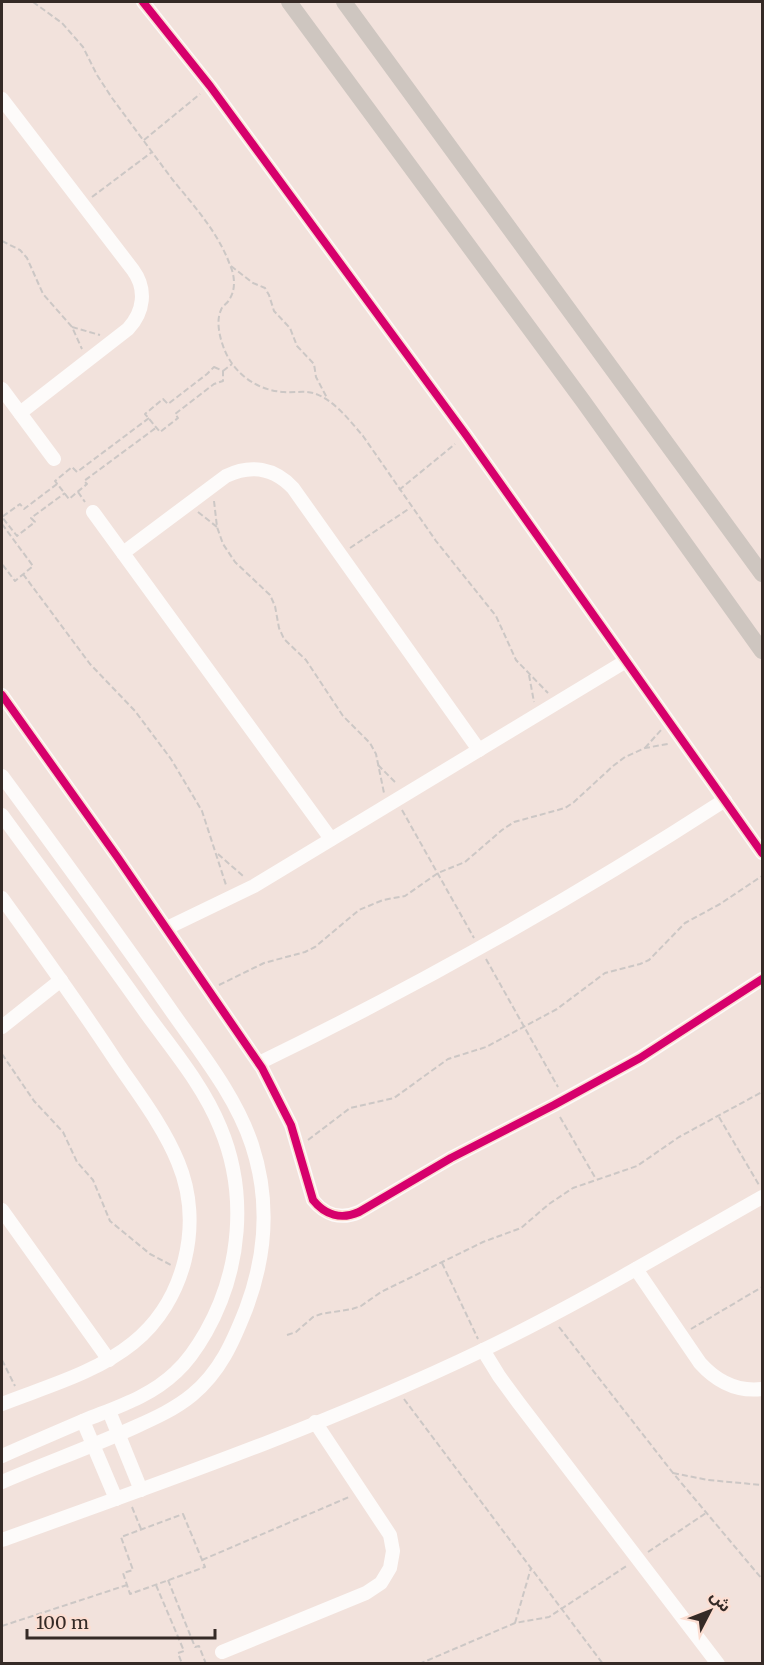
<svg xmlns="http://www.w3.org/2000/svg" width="764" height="1665" viewBox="0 0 764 1665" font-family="Merriweather,'Noto Sans Arabic',serif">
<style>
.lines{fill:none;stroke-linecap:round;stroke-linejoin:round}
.path{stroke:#ccc7c5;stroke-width:2;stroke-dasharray:6 3;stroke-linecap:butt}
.minor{stroke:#fdfbfa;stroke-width:14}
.major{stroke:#cec6c0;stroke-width:16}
.cycleway-casing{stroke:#fcded2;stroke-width:11}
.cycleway{stroke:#d6006c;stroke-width:8}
</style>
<rect width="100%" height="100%" fill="#f2e2dc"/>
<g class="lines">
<g class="path">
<path d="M33,2L62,23L83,47L97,75L112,98C132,125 152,152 172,179C194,206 218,232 230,265C235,276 236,290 229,300C227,304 222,306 221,310C214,324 223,351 231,362C243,380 263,391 284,392C295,393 306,390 316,394C335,401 350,421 363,436L436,541L496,616L516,660L548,693"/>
<path d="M144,140L200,94"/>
<path d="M92,197L152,152"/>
<path d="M2,241L20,250L27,258L43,294L72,327L82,349"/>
<path d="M231,266L253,283L265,288L269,295L274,311L290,328L297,346L314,364L316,377L327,398"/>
<path d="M72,327L100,335"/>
<path d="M214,367L223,371V381L214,384L175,414L178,418L160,432L145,414L163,399L168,404L207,374Z"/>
<path d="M223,371L232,364"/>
<path d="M149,418L77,472L72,467L55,481L69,499L87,484L84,481L157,427"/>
<path d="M57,484L24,509L20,504L2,517L17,536L35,522L31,518L65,493"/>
<path d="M399,490L455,444"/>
<path d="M78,492L85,502"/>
<path d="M214,501L217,527L223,544L235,562L270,595L275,606L279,628L284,639L306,660L343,716L370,743L376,754L384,793"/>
<path d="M198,512L217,527"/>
<path d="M2,524L33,566L15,581L2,564"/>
<path d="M350,548L410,508"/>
<path d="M23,574L90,664L135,711L171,759L202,811L226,885"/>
<path d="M529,675L534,702"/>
<path d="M645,748L661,730"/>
<path d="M378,765L397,784"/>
<path d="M402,810L474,938"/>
<path d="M218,854L243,876"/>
<path d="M486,959L558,1087"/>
<path d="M219,985L264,963L305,952L315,947L359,910L383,900L405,896L438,873L465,862L502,830L514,822L565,808L574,802L613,766L625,757L645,748L668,744"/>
<path d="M2,1054L34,1101L63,1132L77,1162L93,1180L110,1221L150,1254L171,1265"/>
<path d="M560,1117L596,1179"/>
<path d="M719,1117L759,1185"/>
<path d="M308,1140L350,1108L394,1098L448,1059L486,1047L557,1009L605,973L640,964L649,960L685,923L720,904L762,876"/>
<path d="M442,1263L478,1339"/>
<path d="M559,1327L673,1473L762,1579"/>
<path d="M691,1329L762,1287"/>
<path d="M287,1335L296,1332L313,1317L321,1314L352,1309L361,1306L381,1292L483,1242L521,1228L549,1204L573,1188L637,1166L679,1137L762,1092"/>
<path d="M2,1360L15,1386"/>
<path d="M404,1399L603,1664"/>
<path d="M673,1473L708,1480L762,1485"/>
<path d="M132,1507L141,1529"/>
<path d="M183,1514L205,1567L130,1594L123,1573L133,1570L121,1537Z"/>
<path d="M648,1552L706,1513"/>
<path d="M202,1560L349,1497"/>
<path d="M168,1580L195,1647L199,1646L206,1664"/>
<path d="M156,1585L184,1651L178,1653L182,1664"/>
<path d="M515,1623L531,1568"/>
<path d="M2,1626L127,1585"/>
<path d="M419,1664L515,1623L549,1617L628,1565"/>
</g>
<g class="minor">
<path d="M143,2L210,86L466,435L762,853"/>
<path d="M2,99L133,270C147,289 144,312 128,329L20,413"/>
<path d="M2,389L54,459"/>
<path d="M93,512L331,839"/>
<path d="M123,553L226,476C251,464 274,468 293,488L479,750"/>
<path d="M2,695L118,858L262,1068L291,1125L313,1200C325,1215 341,1220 359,1212L451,1158L554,1105L640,1058L762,979"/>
<path d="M2,776C58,852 114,929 168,1006C199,1051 235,1094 252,1145C270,1200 266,1256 246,1309C233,1342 220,1372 192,1395C175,1409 155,1418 135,1427C91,1447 46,1463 2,1482"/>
<path d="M2,815C50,881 99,946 146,1013C172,1049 203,1085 220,1127C248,1193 241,1270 206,1332C198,1346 188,1361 176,1372C150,1397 117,1407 85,1420C57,1432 29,1444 2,1456"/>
<path d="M2,898C40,951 78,1003 114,1058C136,1091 163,1125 178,1162C204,1224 185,1301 133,1343C96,1373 45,1387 2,1404"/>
<path d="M167,928L254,886L626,661"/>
<path d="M2,1027L61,980"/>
<path d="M259,1063C420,985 575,897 725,800"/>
<path d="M2,1210L109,1360"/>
<path d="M636,1269L700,1363C717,1382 737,1392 762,1389"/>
<path d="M483,1350L499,1376L518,1402L718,1664"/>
<path d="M109,1411L141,1490"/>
<path d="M83,1421L116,1499"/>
<path d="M2,1540C163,1482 329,1424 483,1350C579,1304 670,1249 762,1197"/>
<path d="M222,1652L366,1593L381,1583L390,1568L393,1551L390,1535L315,1422"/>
</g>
<g class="major">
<path d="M289,2L583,401L762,651"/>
<path d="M344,2L762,574"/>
</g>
<g class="cycleway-casing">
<g id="cycleway">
<path d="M143,2L210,86L466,435L762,853"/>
<path d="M2,695L118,858L262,1068L291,1125L313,1200C325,1215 341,1220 359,1212L451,1158L554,1105L640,1058L762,979"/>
</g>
</g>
<use href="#cycleway" class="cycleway"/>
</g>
<rect width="764" height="1665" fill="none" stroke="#352a26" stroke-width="6"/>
<g transform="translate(710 1611) rotate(48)" stroke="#fcded2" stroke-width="4.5" paint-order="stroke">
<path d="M0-4.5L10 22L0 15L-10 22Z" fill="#352a26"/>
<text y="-9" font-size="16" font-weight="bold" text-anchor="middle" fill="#352a26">ش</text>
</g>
<path d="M27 1629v9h188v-9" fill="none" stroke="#352a26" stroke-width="3"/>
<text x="36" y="1629" font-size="18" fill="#352a26" stroke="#fcded2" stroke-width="4.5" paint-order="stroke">100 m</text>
</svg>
